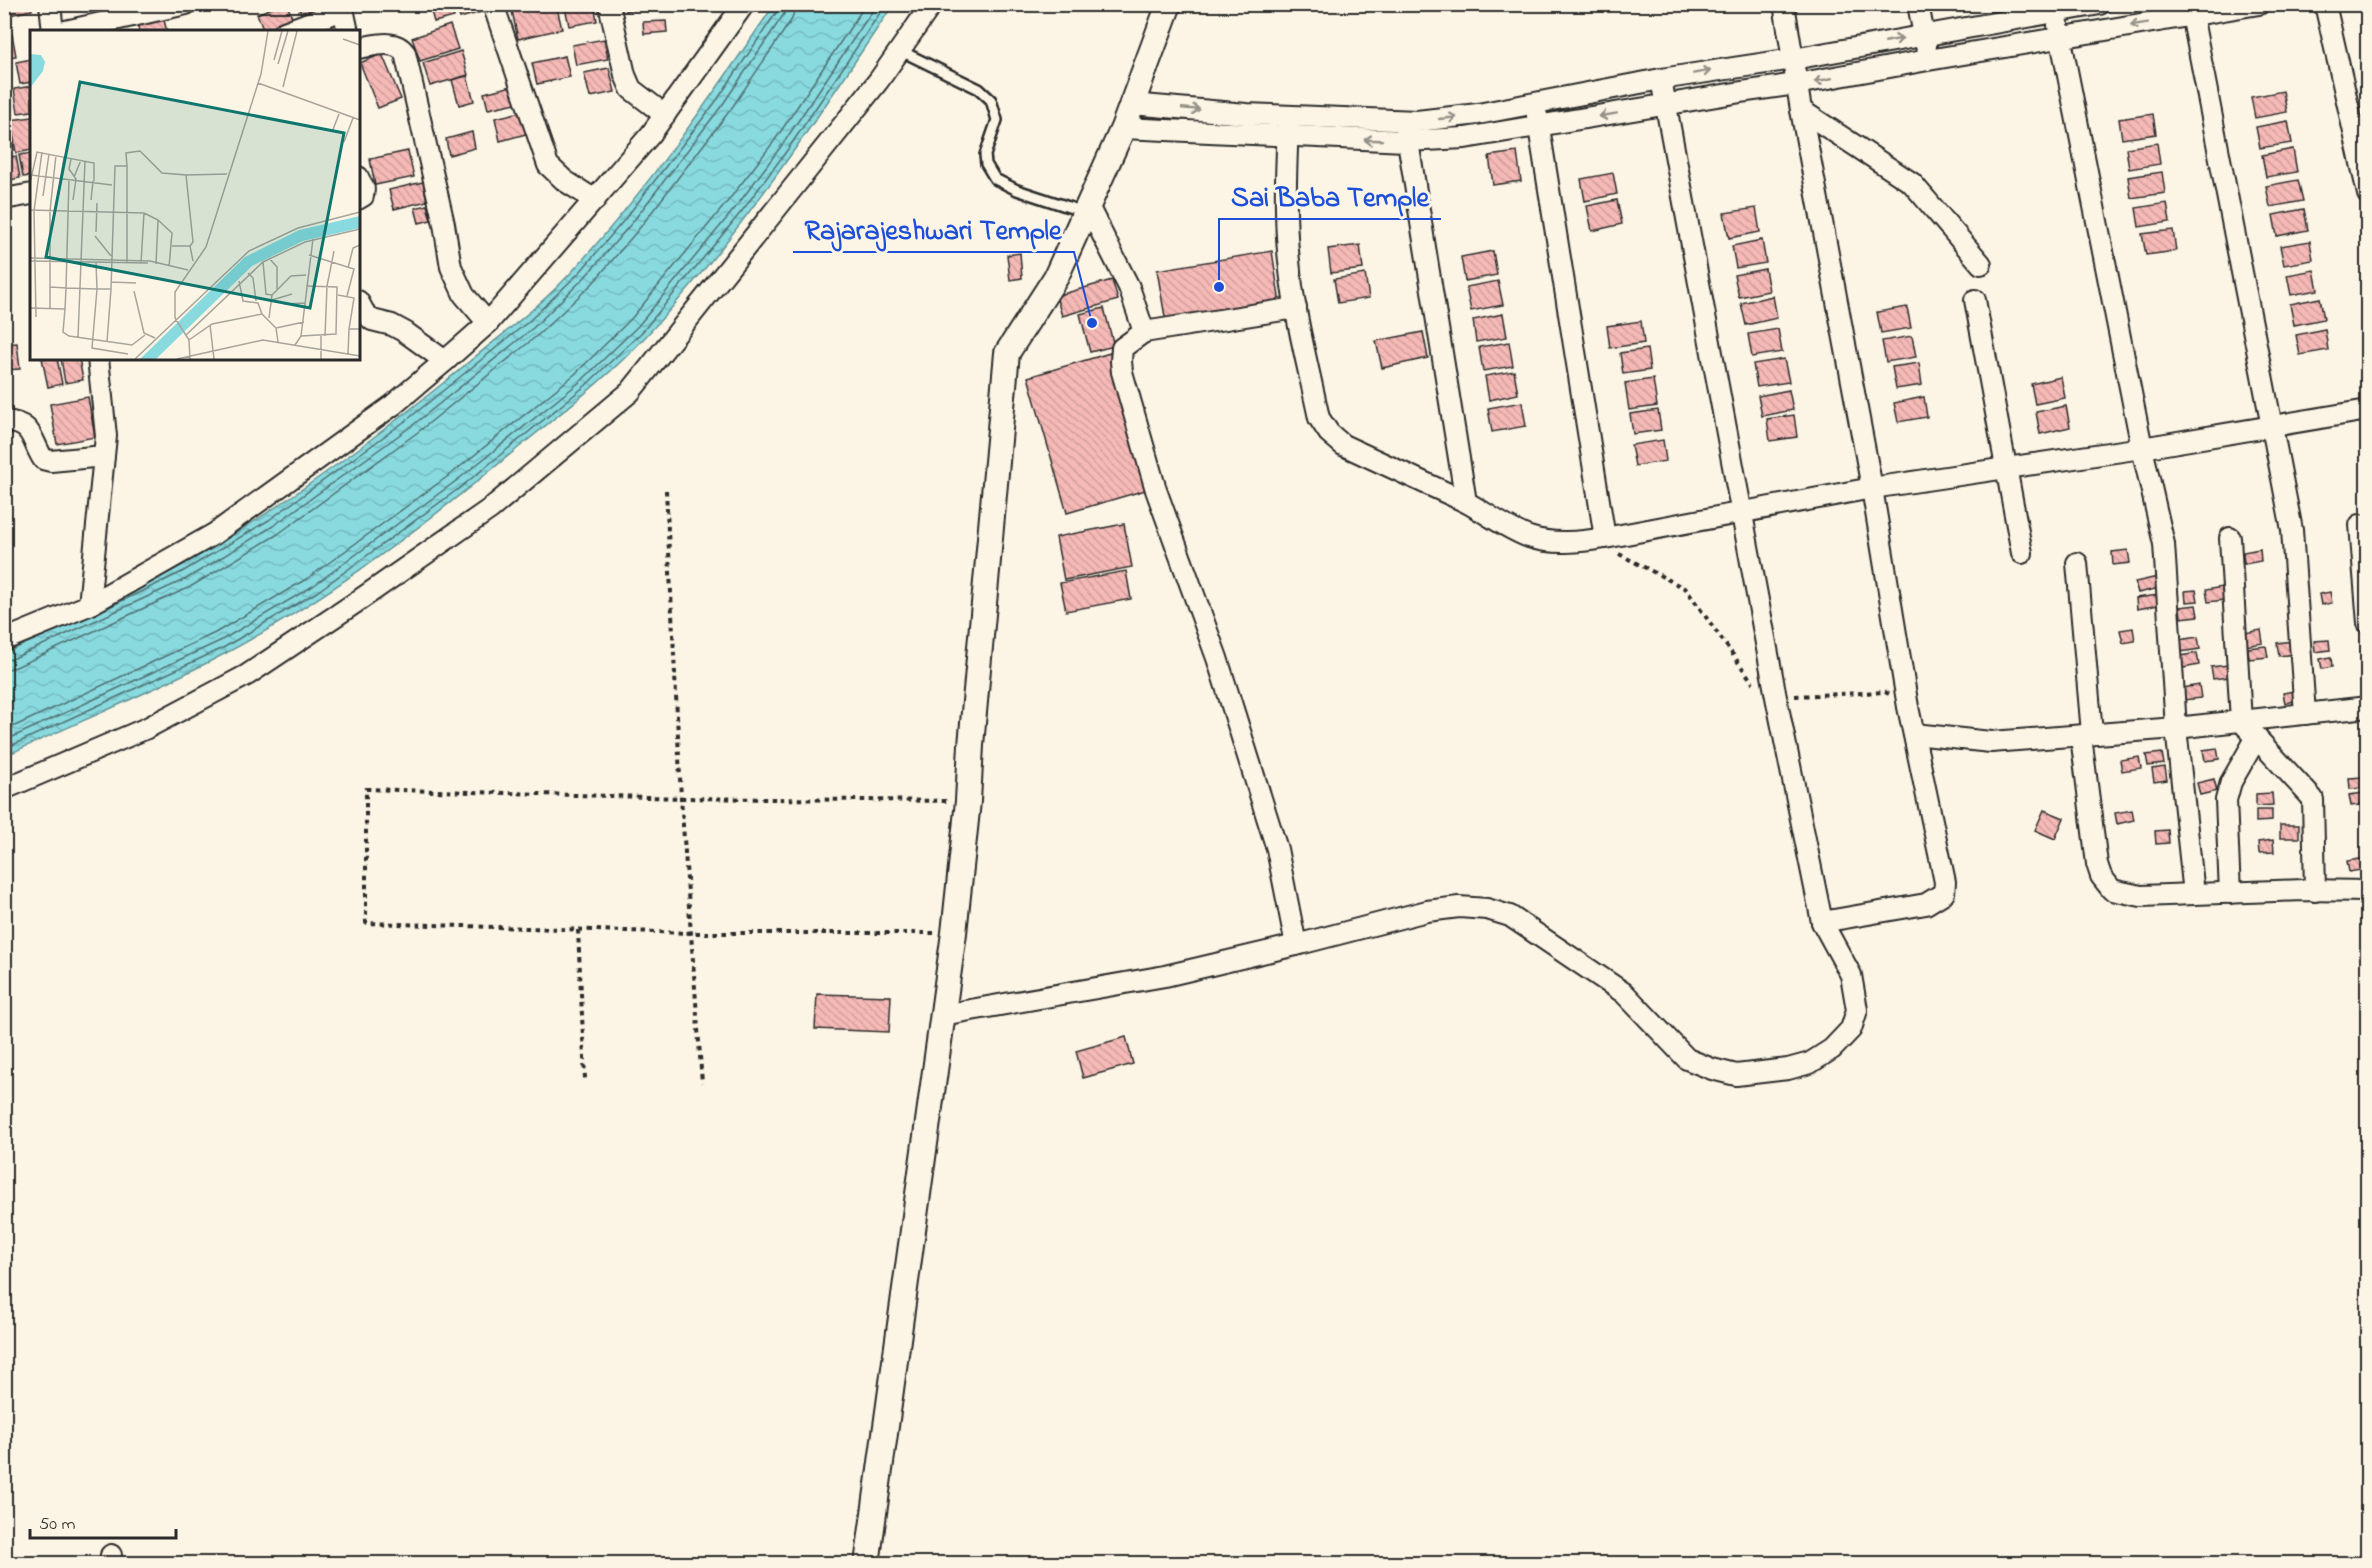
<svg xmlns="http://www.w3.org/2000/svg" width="2372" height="1568" viewBox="0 0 2372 1568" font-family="'Indie Flower',sans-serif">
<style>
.water{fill:url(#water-waves);stroke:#639497;stroke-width:1.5}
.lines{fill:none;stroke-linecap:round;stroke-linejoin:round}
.shore{stroke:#507173;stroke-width:1.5}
.building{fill:url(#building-back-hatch);stroke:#2b2b2b;stroke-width:1.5}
.service-casing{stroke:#2b2b2b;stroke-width:14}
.minor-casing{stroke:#2b2b2b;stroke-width:24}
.tertiary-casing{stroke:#2b2b2b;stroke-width:28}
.path{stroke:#2b2b2b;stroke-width:4;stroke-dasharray:4.5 4.5;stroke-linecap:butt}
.service{stroke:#fcf5e5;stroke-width:9}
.minor{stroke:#fcf5e5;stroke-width:20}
.tertiary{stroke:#fcf5e5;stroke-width:24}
.oneway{stroke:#949088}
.inset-road{fill:none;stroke:#a8a49b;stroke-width:1.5}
.view{fill:#0f766e;fill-opacity:0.15;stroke:#0f766e;stroke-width:3}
.inset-edge{fill:none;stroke:#2b2b2b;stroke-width:3}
.leader{fill:none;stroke:#1d4ed8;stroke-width:2}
.callout-dot{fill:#1d4ed8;stroke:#fcf5e5;stroke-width:2}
.callout-label{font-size:28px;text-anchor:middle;font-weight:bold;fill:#1d4ed8;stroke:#fcf5e5;stroke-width:6;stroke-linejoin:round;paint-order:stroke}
</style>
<defs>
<pattern id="water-waves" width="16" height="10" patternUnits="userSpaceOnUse" patternTransform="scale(1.5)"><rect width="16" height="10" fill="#88dadf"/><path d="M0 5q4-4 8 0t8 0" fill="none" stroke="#76bbc0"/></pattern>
<pattern id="building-back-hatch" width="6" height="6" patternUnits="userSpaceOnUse" patternTransform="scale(1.5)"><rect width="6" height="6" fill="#f5b9b6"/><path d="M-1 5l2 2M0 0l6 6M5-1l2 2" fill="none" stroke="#d29f9d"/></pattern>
</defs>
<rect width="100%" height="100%" fill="#fcf5e5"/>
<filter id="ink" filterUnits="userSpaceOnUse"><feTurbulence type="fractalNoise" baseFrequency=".0167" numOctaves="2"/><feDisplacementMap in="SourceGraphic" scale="12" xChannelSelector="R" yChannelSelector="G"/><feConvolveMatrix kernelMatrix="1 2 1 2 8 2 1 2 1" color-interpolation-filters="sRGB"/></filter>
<g filter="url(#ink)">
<path class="water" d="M774,5H893C817,118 741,234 648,334C609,377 563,411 518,448C427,523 331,597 226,653C155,691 78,722 5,756L4,648C63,621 125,597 181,566C279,510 371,442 458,371C498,337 542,306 577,266C650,185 713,95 774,5Z"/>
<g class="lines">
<g class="shore">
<path d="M105,609L182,572L269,520L408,419L528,322L580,272L625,219L717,100L778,10L779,4"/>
<path d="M4,653L64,627"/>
<path d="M4,660L12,659L186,579L273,526L413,425L533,328L585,277L631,224L723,104L784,14L787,4"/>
<path d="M4,670L16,667L190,587L278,534L418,432L538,335L592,284L638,230L731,109L792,19L796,4"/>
<path d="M4,731L215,633L308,578L451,474L575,374L631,319L728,201L775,140L866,4"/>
<path d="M4,741L220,641L313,586L456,481L581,381L638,326L736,207L782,145L877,4"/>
<path d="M4,749L223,648L317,592L461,487L585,386L643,331L742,211L788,149L886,4"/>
</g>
</g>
<g class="building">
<path d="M4,4H31L32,10L5,16Z"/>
<path d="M281,4H287L294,23L273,32H264L257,14Z"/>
<path d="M298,4H336L303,18Z"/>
<path d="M429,4H451L454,17L434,22Z"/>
<path d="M456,4H486L488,10L460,18Z"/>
<path d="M543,4H556L562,29L518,39L512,11Z"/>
<path d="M575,4H594L597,21L569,26L565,7Z"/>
<path d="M625,4H658L626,11Z"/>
<path d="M163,16L167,32H139L137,22Z"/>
<path d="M666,21L667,32L644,34L643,22Z"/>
<path d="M450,25L458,49L420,61L412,38Z"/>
<path d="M12,34L16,56L4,58V35Z"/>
<path d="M604,39L608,59L576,65L572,45Z"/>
<path d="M461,51L468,75L430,86L423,63Z"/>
<path d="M382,54L401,99L378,108L360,63Z"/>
<path d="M565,56L570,77L537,84L532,63Z"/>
<path d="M32,59V82L20,84L16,62Z"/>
<path d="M609,68L615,92L590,97L584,73Z"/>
<path d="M467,76L474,101L459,105L452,80Z"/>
<path d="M32,86V111L18,113L14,89Z"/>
<path d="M512,86L516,103L488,109L484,93Z"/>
<path d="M2283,91L2287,112L2255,118L2251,97Z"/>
<path d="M521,112L526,134L500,141L495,118Z"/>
<path d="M2153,114L2156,134L2122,139L2119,119Z"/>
<path d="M32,117V150L16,153L11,120Z"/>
<path d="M2288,121L2292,143L2260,148L2256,127Z"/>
<path d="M4,124H10L14,150L4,152Z"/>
<path d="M472,132L475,148L449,155L446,139Z"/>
<path d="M2157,143L2160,164L2129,169L2126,148Z"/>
<path d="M2293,149L2297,172L2266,177L2262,155Z"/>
<path d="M408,151L414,177L375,185L370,159Z"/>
<path d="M1517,152L1521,181L1493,185L1489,156Z"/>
<path d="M32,153V176L23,177L19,155Z"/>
<path d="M16,156L20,178L4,181V158Z"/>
<path d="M2162,172L2165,193L2131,198L2128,177Z"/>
<path d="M1613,173L1617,194L1585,201L1581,179Z"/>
<path d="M2298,180L2303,201L2270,207L2266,186Z"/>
<path d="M423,182L427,201L394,209L389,190Z"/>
<path d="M1617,200L1622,224L1592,231L1587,206Z"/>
<path d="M2167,203L2170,222L2139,227L2136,208Z"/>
<path d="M427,205L431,220L419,223L415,208Z"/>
<path d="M1756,208L1760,232L1729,238L1724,213Z"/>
<path d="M2304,209L2308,230L2277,236L2273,215Z"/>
<path d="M2173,230L2176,251L2146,255L2142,234Z"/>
<path d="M1762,240L1766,263L1736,268L1732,246Z"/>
<path d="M2310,241L2313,260L2284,265L2280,246Z"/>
<path d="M1360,245L1363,269L1331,273L1328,249Z"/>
<path d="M1272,251L1280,304L1166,323L1157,270Z"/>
<path d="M1493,251L1497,275L1465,281L1461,257Z"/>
<path d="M1020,253L1022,278L1010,280L1007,255Z"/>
<path d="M1765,269L1769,291L1739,297L1734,275Z"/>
<path d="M2314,270L2318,290L2291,295L2287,275Z"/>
<path d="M1365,274L1369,298L1338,303L1334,279Z"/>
<path d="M4,276L10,300L4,301Z"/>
<path d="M1112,280L1118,300L1062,316L1056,296Z"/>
<path d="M1498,281L1503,305L1471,311L1466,287Z"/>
<path d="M1773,296L1777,318L1746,325L1741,303Z"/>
<path d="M2320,298L2324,319L2294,325L2290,304Z"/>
<path d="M1907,307L1911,328L1881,333L1877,312Z"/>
<path d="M1104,308L1114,346L1090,352L1080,314Z"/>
<path d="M1503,314L1507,337L1476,342L1473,320Z"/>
<path d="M1641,321L1644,343L1610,348L1607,326Z"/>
<path d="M1778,329L1782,352L1752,357L1748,334Z"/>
<path d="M2325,329L2328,350L2300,355L2296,335Z"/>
<path d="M1423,332L1428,358L1382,368L1376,341Z"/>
<path d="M1912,336L1916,357L1886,362L1882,341Z"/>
<path d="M1509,342L1513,366L1483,371L1479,347Z"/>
<path d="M17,343L20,369L4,370V344Z"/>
<path d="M1647,349L1650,370L1623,374L1620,353Z"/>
<path d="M1110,353L1149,489L1067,513L1028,377Z"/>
<path d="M42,358H57L62,384L48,387Z"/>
<path d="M61,358H79L83,380L65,383Z"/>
<path d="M1784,359L1789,382L1757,387L1753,364Z"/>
<path d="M1919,363L1922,385L1896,389L1892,367Z"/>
<path d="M1514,371L1518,394L1489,400L1485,376Z"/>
<path d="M2061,377L2065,398L2035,404L2031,384Z"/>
<path d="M1653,379L1657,406L1629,410L1625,383Z"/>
<path d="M1789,390L1793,410L1762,416L1758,396Z"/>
<path d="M88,397L95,437L57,444L50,404Z"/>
<path d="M1924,397L1927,417L1898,422L1894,403Z"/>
<path d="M1522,402L1526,426L1492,432L1488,408Z"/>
<path d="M2066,406L2070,427L2040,434L2036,412Z"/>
<path d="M1658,410L1661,430L1633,434L1630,414Z"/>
<path d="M1794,415L1797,437L1770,441L1767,419Z"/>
<path d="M1663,440L1666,461L1635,466L1631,445Z"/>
<path d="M1124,524L1132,567L1064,580L1056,537Z"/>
<path d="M2260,549L2261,561L2244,564L2243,552Z"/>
<path d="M2128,550L2130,563L2113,565L2112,552Z"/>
<path d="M1126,571L1131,599L1066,611L1060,583Z"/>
<path d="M2158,577L2160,588L2138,593L2135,582Z"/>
<path d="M2222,587L2224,600L2208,602L2206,590Z"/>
<path d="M2196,590L2198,601L2186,602L2185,591Z"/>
<path d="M2330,592L2332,603L2321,605L2319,594Z"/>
<path d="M2158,595L2159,605L2137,609L2136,598Z"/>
<path d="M2196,605L2198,616L2181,618L2180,607Z"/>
<path d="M2133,628L2135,641L2123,643L2120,630Z"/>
<path d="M2261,630L2263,643L2246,646L2244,633Z"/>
<path d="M2198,637L2200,649L2180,652L2178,640Z"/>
<path d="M2329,640L2330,650L2315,652L2314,641Z"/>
<path d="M2293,641L2295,654L2279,656L2277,643Z"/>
<path d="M2266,646L2268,657L2249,659L2248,648Z"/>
<path d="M2197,653L2199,665L2178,669L2176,657Z"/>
<path d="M2331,657L2332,667L2322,669L2320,659Z"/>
<path d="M2228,665L2229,677L2213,679L2211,667Z"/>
<path d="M2199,685L2201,698L2183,700L2182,688Z"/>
<path d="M2294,691L2295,701L2285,703L2283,693Z"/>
<path d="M2217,748L2219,759L2205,761L2203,750Z"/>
<path d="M2162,753L2164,764L2148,766L2146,755Z"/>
<path d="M2139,757L2141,768L2122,771L2120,760Z"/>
<path d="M2165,767L2167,780L2154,782L2152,769Z"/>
<path d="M2363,777V788L2350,789L2349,778Z"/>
<path d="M2214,779L2217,791L2200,795L2197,783Z"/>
<path d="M2272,793L2273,805L2256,806V794Z"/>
<path d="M2364,793L2366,804L2351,806L2349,795Z"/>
<path d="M2044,810L2064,818L2055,839L2035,830Z"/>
<path d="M2132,810L2134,820L2117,824L2115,813Z"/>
<path d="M2256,810H2272V821L2256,822Z"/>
<rect x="2280" y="825" width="19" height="13"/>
<path d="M2168,830L2169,843L2156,844L2155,831Z"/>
<path d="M2273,840L2274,852L2259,853L2258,842Z"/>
<path d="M2365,858L2367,869L2349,872L2347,861Z"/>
<path d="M817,994L891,996L889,1032L815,1029Z"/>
<path d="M1126,1037L1133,1064L1083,1078L1076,1051Z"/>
</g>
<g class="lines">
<g class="service-casing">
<path id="service" d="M899,50L979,89L991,100L997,120L985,155L986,164L995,179L1017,190L1084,212"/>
</g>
<g class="minor-casing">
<g id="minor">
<path d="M50,4L53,32"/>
<path d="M342,4L348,32"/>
<path d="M493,4L548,165L565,181L595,200"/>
<path d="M609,4L625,75L631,89L665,115"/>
<path d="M1918,4L1926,46"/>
<path d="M2190,4L2292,530L2305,714"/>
<path d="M2325,4L2368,194"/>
<path d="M2058,25L2142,448L2164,544L2176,728L2194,894"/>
<path d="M61,32L186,4"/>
<path d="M284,32L343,10"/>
<path d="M358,48C373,46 395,38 405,53L444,224L451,267L464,295L488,323"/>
<path d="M1661,79L1776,697L1822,922L1926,904L1944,893L1945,882L1908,707L1872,488L1801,110L1784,4"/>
<path d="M1132,104L1246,114L1417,121L1478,114L1661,79L1793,59L2100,4"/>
<path d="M1801,110L1912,183L1981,264"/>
<path d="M1288,124C1286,170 1284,216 1289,261C1294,314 1308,366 1319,418L1329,433L1343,445L1466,502"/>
<path d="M1123,128L1406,141L1465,138L1741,92L1796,84L1928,60L2259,4"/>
<path d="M1406,129L1466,502C1486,513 1507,529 1529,537C1553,545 1580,542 1605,538L1537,115"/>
<path d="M358,177L364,189L363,196L358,199"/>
<path d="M4,199L32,194"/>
<path d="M1087,204L1129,287L1144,332L1296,308"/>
<path d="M1975,300L2022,553"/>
<path d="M358,301L364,312L372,320L392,325L405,332L445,361"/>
<path d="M1144,332L1122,348L1121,361L1122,372L1156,490L1217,658L1277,849L1296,945L1427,911L1459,907L1487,909L1510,916L1624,993L1687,1059L1712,1069L1736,1075L1788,1069L1810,1063L1832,1049L1851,1029L1857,1010L1851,975L1822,922"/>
<path d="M4,421C34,423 30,438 43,459L51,461L104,456"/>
<path d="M2360,525L2368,623"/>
<path d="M1605,538L1872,488L2142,448L2368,410"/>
<path d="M2230,538L2241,721L2313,799L2315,891"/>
<path d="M2077,563L2092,733"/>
<path d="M89,605L106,436L98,358"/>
<path d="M4,640L89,605L214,534L393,405L445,361L488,323L651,134L744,4"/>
<path d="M1914,734L1991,742L2176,728L2368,707"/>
<path d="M2081,736L2097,864L2101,876L2112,890L2141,896L2303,890L2368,891"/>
<path d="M4,789L147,728L247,675L355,603L490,509L630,392L879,80L932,4"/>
<path d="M2230,893L2226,800L2231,782L2257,737"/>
<path d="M942,1015L1165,976L1296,945"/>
<path d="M110,1564L111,1555"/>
</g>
</g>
<g class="tertiary-casing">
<path id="tertiary" d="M867,1564L954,933L968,801L971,745L1007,353L1056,277L1123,128L1169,4"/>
</g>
<g class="path">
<path d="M666,490L681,798L702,1083"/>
<path d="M1619,554L1686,589L1753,683"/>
<path d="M1795,696L1885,692L1889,694"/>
<path d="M578,930L585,1079"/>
<path d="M934,933H691L366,923V789L681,798L949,801"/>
</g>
<use href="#service" class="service"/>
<use href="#minor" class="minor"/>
<use href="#tertiary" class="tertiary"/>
</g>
<defs><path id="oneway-shaft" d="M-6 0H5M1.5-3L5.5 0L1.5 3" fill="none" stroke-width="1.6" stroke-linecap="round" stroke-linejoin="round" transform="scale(1.5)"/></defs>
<g class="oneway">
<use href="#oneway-shaft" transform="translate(2139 24) rotate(171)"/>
<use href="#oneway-shaft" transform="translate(1894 40) rotate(-11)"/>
<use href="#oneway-shaft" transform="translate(1702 72) rotate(-10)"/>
<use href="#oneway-shaft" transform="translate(1823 80) rotate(169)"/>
<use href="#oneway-shaft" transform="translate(1191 109) rotate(5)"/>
<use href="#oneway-shaft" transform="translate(1608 115) rotate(170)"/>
<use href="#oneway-shaft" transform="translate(1448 118) rotate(-6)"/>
<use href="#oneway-shaft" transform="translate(1373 140) rotate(-178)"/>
</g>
</g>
<g transform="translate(30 30)">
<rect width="330" height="330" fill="#fcf5e5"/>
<path d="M0,24L11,25L15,32L13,41L0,58ZM330,186V198L273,211L222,236L126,329H110L215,227L269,200Z" fill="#88dadf"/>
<path class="inset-road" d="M313,9L330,15M244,30L252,1M248,34L258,1M228,53L330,90M253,57L267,1M302,102L309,84M314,112L323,88M41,129L39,139L46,149L43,170M97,136L96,123L110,121L132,143L156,145L163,212L160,216M1,145L82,155M156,145L197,144M44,147L51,130M0,153L7,122L64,133V151M13,166L19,124M28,168L34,127M61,170L63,151M0,180L113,183M128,190L142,203L139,237M66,202L67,173M65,206L81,226M142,216H160L163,231M279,225L324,239L317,266M0,228L120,231L158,240M239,228L247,237V259M0,231L118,233M233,232L236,264L242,265L239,288M111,233L114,183L128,190L126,234M318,238L323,218L330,215M218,243L223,248L226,271M209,251L213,271L228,273L232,284M81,252L106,253M20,257L36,258L39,149M81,259L85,136H97V233M104,261L114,303L125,308M242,265L261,246L276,245M308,265L324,268L319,299H330M242,270L262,264M254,274L275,273M0,278L35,279L36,258L67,259L66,233M20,279V181L26,125M35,279L33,302L39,306L102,315L115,305M6,287L4,181L12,122M180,295L184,329M246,298L274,292M156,305L233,232L275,212L330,199M271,306L283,209M295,306L297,256L304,221M48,307L55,131M159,310L182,294L232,284L246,298L248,312M77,312L81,259H67L62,318L98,324M265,315L271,306L306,304L307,257L276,256M318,324L319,299M105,329L219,221L268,198L330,182M147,329L233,310L330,326M160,329L159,310L145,288V262L176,217L231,44L238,1M291,329V306"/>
<path class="view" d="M50,52L314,103L280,278L16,227Z"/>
<rect width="330" height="330" class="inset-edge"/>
</g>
<path class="leader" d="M1219 287L1219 219H1441M1092 323L1074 252H793"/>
<g class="callout-dot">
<circle cx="1219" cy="287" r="6"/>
<circle cx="1092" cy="323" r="6"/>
</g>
<g class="callout-label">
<text x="1330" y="206">Sai Baba Temple</text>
<text x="933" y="239">Rajarajeshwari Temple</text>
</g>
<rect width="2372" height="1568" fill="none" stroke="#fcf5e5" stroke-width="24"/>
<rect x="12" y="12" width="2348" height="1544" fill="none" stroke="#2b2b2b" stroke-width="2" filter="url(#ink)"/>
<path d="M30 1529v9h146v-9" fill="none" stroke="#2b2b2b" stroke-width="3"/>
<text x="39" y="1529" font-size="18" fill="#2b2b2b" stroke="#fcf5e5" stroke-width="4.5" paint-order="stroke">50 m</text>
</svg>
